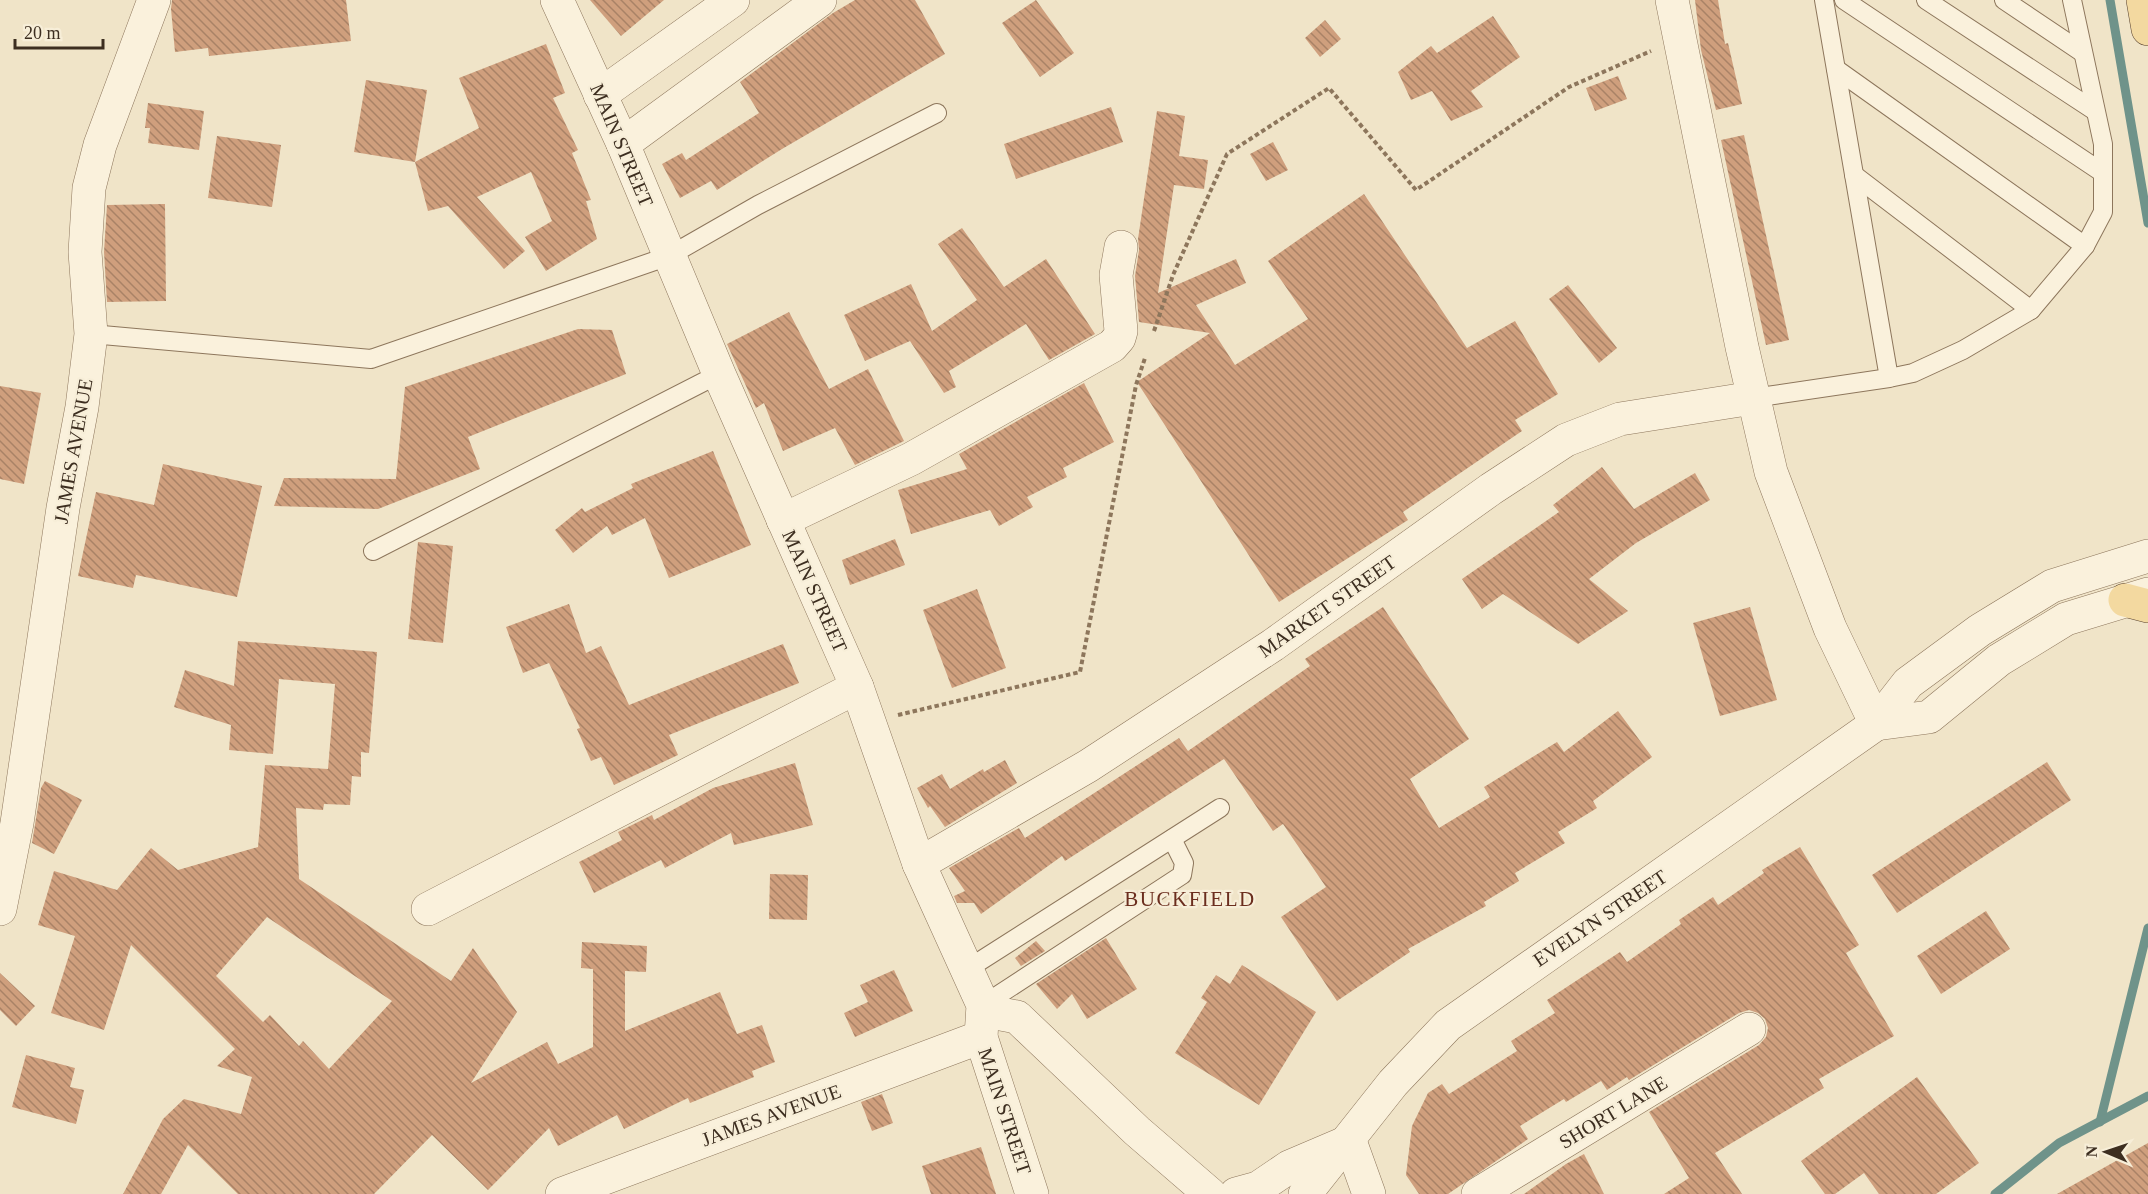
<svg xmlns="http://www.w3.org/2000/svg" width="2148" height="1194" viewBox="0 0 2148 1194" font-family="Georgia,serif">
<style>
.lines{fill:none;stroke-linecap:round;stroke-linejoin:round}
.stream{stroke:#6f938a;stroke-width:9}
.building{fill:url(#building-back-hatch);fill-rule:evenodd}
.service-casing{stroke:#8d765c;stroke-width:20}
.minor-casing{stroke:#8d765c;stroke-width:34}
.tertiary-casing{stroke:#8d765c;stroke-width:34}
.primary-casing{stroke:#5b4430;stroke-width:34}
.path{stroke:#8d765c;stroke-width:4;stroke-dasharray:4.5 3;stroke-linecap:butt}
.service{stroke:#faf1dc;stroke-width:18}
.minor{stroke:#faf1dc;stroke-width:33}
.tertiary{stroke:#faf1dc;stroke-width:33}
.primary{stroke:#f3d9a0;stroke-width:33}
.labels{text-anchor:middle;stroke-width:4.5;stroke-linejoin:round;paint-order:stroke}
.street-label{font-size:20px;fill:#3d2e20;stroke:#f7eed8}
.neighbourhood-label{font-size:21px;letter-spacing:1.5px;fill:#6b2e1e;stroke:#f7eed8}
</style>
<defs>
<pattern id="building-back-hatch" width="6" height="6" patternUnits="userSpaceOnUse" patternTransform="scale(1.5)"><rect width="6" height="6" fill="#cf9f7d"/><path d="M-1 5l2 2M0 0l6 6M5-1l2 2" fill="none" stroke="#a98266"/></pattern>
</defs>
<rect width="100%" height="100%" fill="#f0e4c8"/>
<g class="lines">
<g class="stream">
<path d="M2110,0L2148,223"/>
<path d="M2100,1122L2148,928"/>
<path d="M1995,1194L2059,1143L2148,1096"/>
</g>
</g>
<g class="building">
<path d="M172,0H346L351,41L209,56L208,48L175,52L171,9Z"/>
<path d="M590,0H664L621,36Z"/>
<path d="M855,0H915L945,54L782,149L717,190L711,181L680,198L662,164L682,153L686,160L759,113L740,82L833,13Z"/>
<path d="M1036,0L1074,53L1040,77L1002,23Z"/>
<path d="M1695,0H1718L1725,44L1728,43L1742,104L1716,110L1701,50Z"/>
<path d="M1493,16L1520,57L1471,91L1483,107L1451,121L1432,91L1411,100L1398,72L1431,46L1437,53Z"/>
<path d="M1325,20L1341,39L1320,57L1305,38Z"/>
<path d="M546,44L565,93L553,98L578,150L572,153L591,200L586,201L597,239L546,271L525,237L552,221L531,172L477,197L525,251L504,269L448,206L428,211L415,162L479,128L459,78Z"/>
<path d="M1618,76L1627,99L1595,111L1586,88Z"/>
<path d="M366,80L427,90L415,162L354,152Z"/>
<path d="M148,103L204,111L199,150L148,143L150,128H145Z"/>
<path d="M1111,107L1123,142L1016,179L1004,144Z"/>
<path d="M1157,111L1185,116L1179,156L1208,160L1204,189L1174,185L1158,293L1236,259L1246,283L1196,305L1235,365L1308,319L1268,261L1364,194L1467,348L1515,321L1558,394L1515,420L1522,431L1403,512L1408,520L1279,602L1137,382L1210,333L1139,322L1135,276L1139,250L1138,239Z"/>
<path d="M1744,135L1789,340L1766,345L1721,140Z"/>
<path d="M217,136L281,145L272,207L208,198Z"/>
<path d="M1273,142L1288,170L1266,181L1250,154Z"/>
<path d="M165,204L166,301L107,302L104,252L107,205Z"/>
<path d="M962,228L1004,287L1046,259L1095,334L1049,360L1026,324L949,371L956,387L944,393L910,341L865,361L844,315L911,284L932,331L977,300L938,244Z"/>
<path d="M1568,285L1617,348L1599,363L1549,299Z"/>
<path d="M789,312L829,389L868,369L904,441L855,465L835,428L783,451L764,403L756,408L727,344Z"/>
<path d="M578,329L612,330L626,374L468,437L480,469L378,509L274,506L284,478L396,479L405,387Z"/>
<path d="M1084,383L1114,442L1063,468L1067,477L1027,497L1033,507L999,526L990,510L911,534L898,490L967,469L959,454Z"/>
<path d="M0,386L41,393L24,484L0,479Z"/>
<path d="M713,451L751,545L669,578L645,518L612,535L607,526L573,553L555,530L582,508L585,512L633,488L631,484Z"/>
<path d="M163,464L262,486L237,597L136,575L133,588L78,576L96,492L154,505Z"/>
<path d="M1602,467L1634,509L1695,473L1710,500L1636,543L1589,579L1628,611L1578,644L1503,594L1482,609L1462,579L1559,512L1553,505Z"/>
<path d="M895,539L905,565L850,585L842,560Z"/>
<path d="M418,542L453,546L443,643L408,639Z"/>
<path d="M977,589L1006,668L952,688L923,610Z"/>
<path d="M569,604L586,653L601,646L629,705L783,644L799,683L669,735L678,755L614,785L601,757L591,761L577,729L580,728L549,663L523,673L506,627Z"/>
<path d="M1383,607L1469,739L1410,779L1439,828L1490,797L1484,787L1557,742L1564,752L1618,711L1652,757L1593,801L1597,808L1558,832L1565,843L1515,873L1519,881L1484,902L1486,906L1408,949L1410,952L1337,1001L1281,917L1326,887L1283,824L1273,831L1224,759L1065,861L1062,856L981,914L974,903H957L954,896L965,891L949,868L1019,828L1025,838L1179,738L1188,751L1310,666L1305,659Z"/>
<path d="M1750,607L1777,700L1720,716L1693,623Z"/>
<path d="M238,641L377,652L369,753L361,752V777L352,776L350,805L324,804L323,810L296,808L299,879L451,981L473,948L517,1012L471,1083L547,1042L558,1064L593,1047V969L581,968L582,942L647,946L646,972L625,971V1031L720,992L737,1034L762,1025L775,1062L752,1071L754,1077L690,1103L688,1098L624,1129L617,1115L558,1146L549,1128L488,1190L432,1135L374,1194H238L188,1145L161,1194H123L163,1119L184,1099L241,1114L252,1077L217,1066L235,1049L131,945L104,1030L51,1013L75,936L38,925L54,871L117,890L151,848L178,870L258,847L265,765L328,769L335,684L279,679L273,754L229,750L231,725L174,707L185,670L234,686ZM267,917L392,1001L329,1069L303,1041L299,1046L270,1015L263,1022L216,976Z"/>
<path d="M1005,760L1017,783L945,827L930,806L928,808L917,788L942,774L950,789L983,769L984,772Z"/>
<path d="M2047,762L2071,800L1897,913L1872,875Z"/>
<path d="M795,763L813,825L734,845L731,833L665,868L661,860L594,893L579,862L622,840L618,832L652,815L654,820L713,788Z"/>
<path d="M45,781L82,800L54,854L32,843L41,788Z"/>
<path d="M1800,847L1859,945L1846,953L1894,1036L1819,1079L1824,1088L1715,1153L1742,1194H1664L1689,1178L1649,1112L1759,1045L1766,1037L1768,1028L1765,1019L1758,1013L1749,1010L1739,1013L1629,1080L1627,1077L1607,1090L1601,1081L1566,1102L1564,1099L1520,1126L1528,1139L1448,1194H1419L1406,1175L1412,1126L1428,1093L1442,1084L1449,1094L1517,1051L1511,1041L1555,1013L1547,1000L1620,952L1627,962L1681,924L1679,920L1713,897L1718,905L1764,873L1762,870Z"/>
<path d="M770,874L808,875L807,920L769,919Z"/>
<path d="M1986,911L2010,949L1941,994L1917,956Z"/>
<path d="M1106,938L1137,989L1087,1019L1072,994L1057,1009L1036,984Z"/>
<path d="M1036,941L1045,951L1021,966L1015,958Z"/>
<path d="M1242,965L1316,1012L1259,1105L1175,1053L1207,1002L1201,998L1216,975L1230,984Z"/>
<path d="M894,970L913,1011L855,1037L844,1013L868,1002L860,985Z"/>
<path d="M0,973L35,1006L16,1026L0,1010Z"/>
<path d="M26,1055L75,1068L70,1087L84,1090L76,1124L12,1107Z"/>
<path d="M1917,1077L1979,1163L1936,1194H1879L1864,1173L1835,1194H1825L1801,1161Z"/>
<path d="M882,1094L893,1123L872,1131L861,1102Z"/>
<path d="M2148,1143V1194H2057Z"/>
<path d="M981,1147L996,1194H931L922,1166Z"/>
<path d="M1584,1154L1604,1194H1524L1566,1164Z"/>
</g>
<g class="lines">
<g class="service-casing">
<g id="service">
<path d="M1824,0L1889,378"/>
<path d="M1844,0L2103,173"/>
<path d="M1926,0L2095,111"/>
<path d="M2004,0L2083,53"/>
<path d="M1836,69L2085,246"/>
<path d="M1854,175L2031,310"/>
<path d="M91,334L371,359L669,256L758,205L937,113"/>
<path d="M1753,398L1889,378L1913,373L1963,350L2031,310L2085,246L2103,212V144L2072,0"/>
<path d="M373,551L719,374"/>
<path d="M966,970L1220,808"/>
<path d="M983,1005L1182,875L1184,863L1172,839"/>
</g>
</g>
<g class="minor-casing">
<g id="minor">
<path d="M1672,0L1742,347L1771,472L1830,628L1876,724"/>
<path d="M600,95L733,0"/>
<path d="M623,144L820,0"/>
<path d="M783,520L911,459L1112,346L1119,338L1121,331L1116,275L1121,247"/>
<path d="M919,864L1088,766L1273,645L1491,489L1566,440L1620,419L1753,398"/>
<path d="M0,909L17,823L63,508L82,407L91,334L85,252L89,188L100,145L154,0"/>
<path d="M428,909L857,687"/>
<path d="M1350,1141L1369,1194"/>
<path d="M562,1194L981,1037"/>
<path d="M1478,1194L1749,1029"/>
</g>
</g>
<g class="tertiary-casing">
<g id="tertiary">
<path d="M557,0L623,144L719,374L857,687L919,864L983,1005L981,1037L1032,1194"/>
<path d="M1876,724L1929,717L1999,660L2066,619L2148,594"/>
<path d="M985,1011L1017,1017L1137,1131L1210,1194"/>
<path d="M1236,1194L1258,1188L1289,1167L1343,1144"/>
<path d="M1305,1194L1393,1083L1448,1025L1876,724L1908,683L1980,630L2052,586L2148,556"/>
</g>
</g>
<g class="primary-casing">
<g id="primary">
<path d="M2143,0L2148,29"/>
<path d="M2125,600L2148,606"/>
</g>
</g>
<g class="path">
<path d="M1154,331L1173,275L1227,154L1329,88L1416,190L1569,87L1651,51"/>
<path d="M898,715L1080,672L1136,385L1145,358"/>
</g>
<use href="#service" class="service"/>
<use href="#minor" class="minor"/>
<use href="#tertiary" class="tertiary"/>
<use href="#primary" class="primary"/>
</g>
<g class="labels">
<g class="street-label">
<text transform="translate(622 145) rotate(67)" y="7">MAIN STREET</text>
<text transform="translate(73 451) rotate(-80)" y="7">JAMES AVENUE</text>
<text transform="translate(815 591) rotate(66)" y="7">MAIN STREET</text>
<text transform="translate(1327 606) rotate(-35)" y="7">MARKET STREET</text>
<text transform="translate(1600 918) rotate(-34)" y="7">EVELYN STREET</text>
<text transform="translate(1005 1111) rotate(72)" y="7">MAIN STREET</text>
<text transform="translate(1613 1112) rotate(-31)" y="7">SHORT LANE</text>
<text transform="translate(771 1115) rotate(-20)" y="7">JAMES AVENUE</text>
</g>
<g class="neighbourhood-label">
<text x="1190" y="906">BUCKFIELD</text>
</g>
</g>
<g transform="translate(2106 1152) rotate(272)" stroke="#f7eed8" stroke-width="4.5" paint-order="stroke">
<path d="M0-4.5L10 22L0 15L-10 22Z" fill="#3d2e20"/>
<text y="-9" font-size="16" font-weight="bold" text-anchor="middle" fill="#3d2e20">N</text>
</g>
<path d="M15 39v9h88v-9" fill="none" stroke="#3d2e20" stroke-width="3"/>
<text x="24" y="39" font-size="18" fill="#3d2e20" stroke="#f7eed8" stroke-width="4.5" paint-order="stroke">20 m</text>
</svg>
